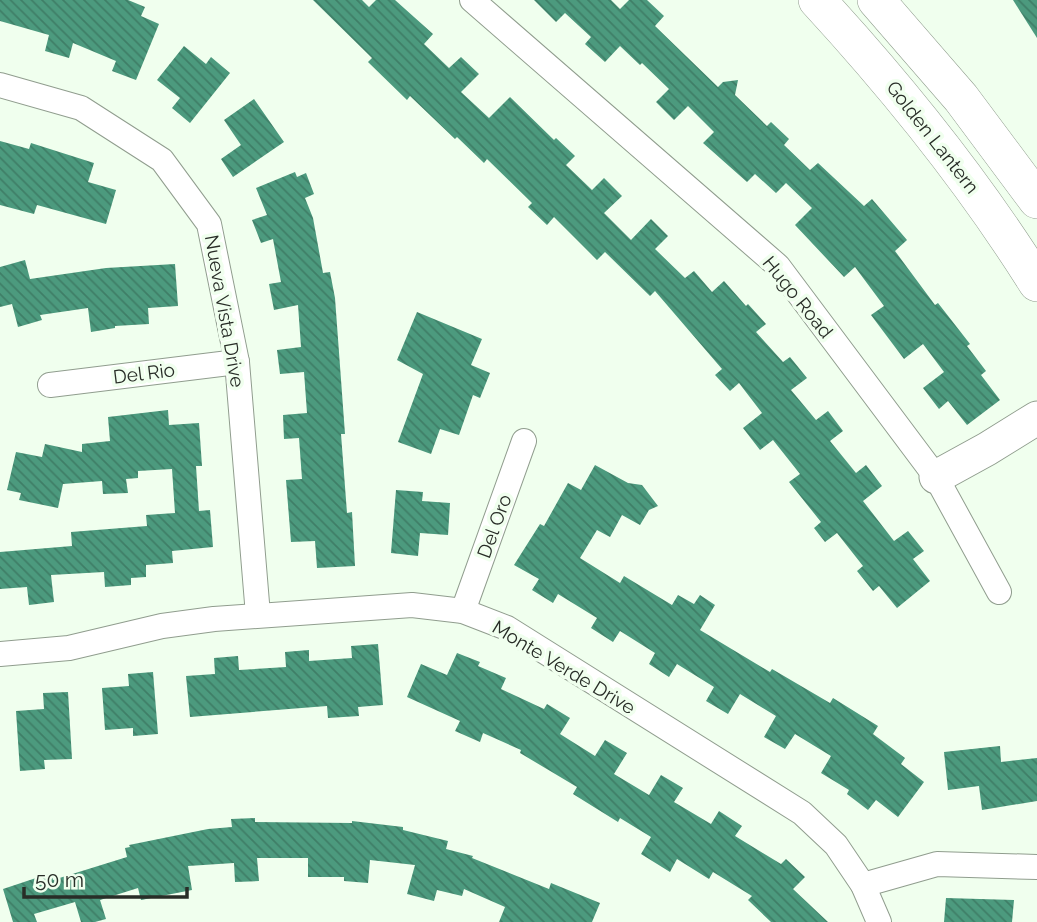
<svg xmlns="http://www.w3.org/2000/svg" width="1037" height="922" viewBox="0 0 1037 922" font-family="Raleway,sans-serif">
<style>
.building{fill:url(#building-back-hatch)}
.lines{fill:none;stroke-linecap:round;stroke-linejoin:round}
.street-casing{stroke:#909d8e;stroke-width:26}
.secondary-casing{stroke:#909d8e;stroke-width:35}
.primary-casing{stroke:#909d8e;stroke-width:38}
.street{stroke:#fff;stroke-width:24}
.secondary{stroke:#fff;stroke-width:33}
.primary{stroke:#fff;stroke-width:37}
.labels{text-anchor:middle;stroke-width:7;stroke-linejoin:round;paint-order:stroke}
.street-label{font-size:19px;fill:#282d27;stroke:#f0ffee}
</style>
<defs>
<pattern id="building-back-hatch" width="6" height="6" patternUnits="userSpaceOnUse" patternTransform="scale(1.75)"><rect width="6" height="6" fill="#4c9a7e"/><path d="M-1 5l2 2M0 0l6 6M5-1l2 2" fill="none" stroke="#3f7e67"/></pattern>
</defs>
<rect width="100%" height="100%" fill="#f0ffee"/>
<g class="building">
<path d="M0,0H128L145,7L141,16L159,24L136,80L112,71L116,61L73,43L69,58L45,51L49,35L0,21Z"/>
<path d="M313,0H362L369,7L376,0H395L433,34L424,44L449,68L461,57L479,74L461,92L489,118L510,97L554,140L556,138L575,156L566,165L592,190L604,178L622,196L604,213L631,240L651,219L668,236L655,249L685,278L694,271L712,292L724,281L746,306L748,304L766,324L756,332L783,362L790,357L807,378L791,390L816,420L828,411L843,431L830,441L856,473L866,465L882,486L863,501L894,541L908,531L924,551L913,559L930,581L897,608L879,586L873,591L857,571L863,566L837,533L825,542L814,528L821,522L789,482L800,474L773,440L760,450L743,428L762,413L739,383L730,391L715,375L722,369L655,291L650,296L605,252L597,260L554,217L547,225L528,207L532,203L487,159L484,163L457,137L455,139L410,96L407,100L368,62L372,58Z"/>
<path d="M534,0H611L620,9L629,0H647L664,16L655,26L718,87L723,82L738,80L735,95L767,126L771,122L789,139L784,145L810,170L818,163L864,206L872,199L907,240L895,251L935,305L938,303L970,344L967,346L986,371L981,375L1000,400L967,425L948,401L939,409L923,388L944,372L923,344L904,359L871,315L884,306L855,267L844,277L795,225L812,208L786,183L776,193L755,174L747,182L703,143L714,132L688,106L674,120L656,102L669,89L642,63L640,65L620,46L605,62L585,44L591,37L565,13L556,22Z"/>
<path d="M1013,0H1037V38Z"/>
<path d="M184,46L206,64L211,57L230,73L190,123L172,108L180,98L157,80Z"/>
<path d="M254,99L284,142L233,177L221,159L241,145L224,120Z"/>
<path d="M0,141L29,149L31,143L94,163L88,182L116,190L106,224L37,205L34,214L0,205Z"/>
<path d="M295,172L297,177L306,173L314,194L305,198L313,218L323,273L330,272L335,298L345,434H341L347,513L352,512L355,566L317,568L315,541L291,542L286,480L302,479L299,438L284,439L283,415L307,413L304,372L280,374L277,350L301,347L298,305L274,310L269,284L281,282L273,239L261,243L252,220L267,215L256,188Z"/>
<path d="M25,260L30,279L106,268L175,264L178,306L148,308L149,324L115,326V328L91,332L88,308L40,315L42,320L18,327L12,304L0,307V267Z"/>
<path d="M417,312L482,339L471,365L490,373L480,398L473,395L459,435L440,429L431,454L398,442L423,374L397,360Z"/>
<path d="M168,410L169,425L199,423L202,466H196L199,511L210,510L213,547L172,551L173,563L146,565V577L131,578V585L105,587L104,572L51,575L54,602L29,605L27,587L0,589V552L72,546L71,532L147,526L146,515L175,513L172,469L138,471V478L126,479L128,493L103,494L102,481L63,484L58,508L19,500L21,493L7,490L16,452L42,457L45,444L82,452V444L110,441L108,417Z"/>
<path d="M595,465L628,483L642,485L658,506L649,510L640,525L622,515L610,537L597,530L580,558L620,583L624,576L672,605L678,595L694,604L700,595L715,605L700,630L770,672L772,669L830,703L833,698L878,726L873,734L905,758L901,764L924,782L898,817L876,800L868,810L847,794L849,790L821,773L831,756L795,734L785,749L764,737L776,716L740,694L728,714L706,701L714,687L677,664L669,677L649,664L655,653L620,631L613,642L591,628L597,618L558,594L553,603L532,590L539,579L514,565L540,524L544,526L568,483L581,490Z"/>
<path d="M396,490L423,492L422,501L450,503L448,535L420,533L418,556L391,553Z"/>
<path d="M378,644L383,705L358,707L359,716L328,718L327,706L190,717L186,676L215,674L214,658L238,656L239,670L286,667L285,652L309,650V661L352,658L351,646Z"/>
<path d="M457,653L480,662L478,666L506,678L501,689L544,709L547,704L570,718L560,734L595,756L605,740L627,753L614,774L649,795L661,775L683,788L674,802L711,824L719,811L742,826L735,836L781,864L786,859L805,877L793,889L828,922H771L748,900L752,896L713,872L709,879L677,859L670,872L641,854L651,837L620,818L618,822L573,794L577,787L520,753L521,750L483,733L480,742L455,731L460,721L407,697L421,664L447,675Z"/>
<path d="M153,672L158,734L133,736V728L105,730L102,688L129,686L128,674Z"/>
<path d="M68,692L72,759L44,760L45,769L20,771L16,711L44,709L43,693Z"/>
<path d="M1000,746L1001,762L1037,758V801L982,810L979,786L948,790L944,752Z"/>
<path d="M255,818V822L352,823V821L403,827V830L448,841L446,849L473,856L472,858L549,889L551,883L600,903L592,922H499L505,907L464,889L462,896L437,890L434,901L407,894L415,865L370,860L368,883L344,881V877H308V858H257L259,881L235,882L234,863L188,866L192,890L141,900L138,888L100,900L106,919L95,922H81L75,902L34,914L37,922H13L3,889L51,873L53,880L127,857L125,848L130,847L129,845L208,829L232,827L231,819Z"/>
<path d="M946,898L1014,900L1012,922H944Z"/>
</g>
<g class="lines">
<g class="street-casing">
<g id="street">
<path d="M472,0L778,266L936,477L999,592"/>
<path d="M0,85L81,108L162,160L209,224L237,362L258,615"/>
<path d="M50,385L237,362"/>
<path d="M463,611L524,441"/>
<path d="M0,654L69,648L162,626L214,619L412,605L463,611L507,628L802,813L836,845L863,885L879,922"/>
<path d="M863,885L937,864L1037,867"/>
</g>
</g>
<g class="secondary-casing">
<path id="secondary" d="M936,477L987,449L1037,418"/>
</g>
<g class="primary-casing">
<g id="primary">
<path d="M817,0C898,88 973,181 1037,283"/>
<path d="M876,0L961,98L1037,200"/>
</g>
</g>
<use href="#street" class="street"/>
<use href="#secondary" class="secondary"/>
<use href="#primary" class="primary"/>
</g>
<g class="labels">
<g class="street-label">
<text transform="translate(933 137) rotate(52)" y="7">Golden Lantern</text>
<text transform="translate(798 297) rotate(51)" y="7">Hugo Road</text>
<text transform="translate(225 311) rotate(80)" y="7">Nueva Vista Drive</text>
<text transform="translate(144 373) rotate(-7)" y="7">Del Rio</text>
<text transform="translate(494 526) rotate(-70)" y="7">Del Oro</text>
<text transform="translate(564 667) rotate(31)" y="7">Monte Verde Drive</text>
</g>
</g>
<path d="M24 887v10h163v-10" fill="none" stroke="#282d27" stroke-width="3.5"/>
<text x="35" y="887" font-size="21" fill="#282d27" stroke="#f0ffee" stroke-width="5" paint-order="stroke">50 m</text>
</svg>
